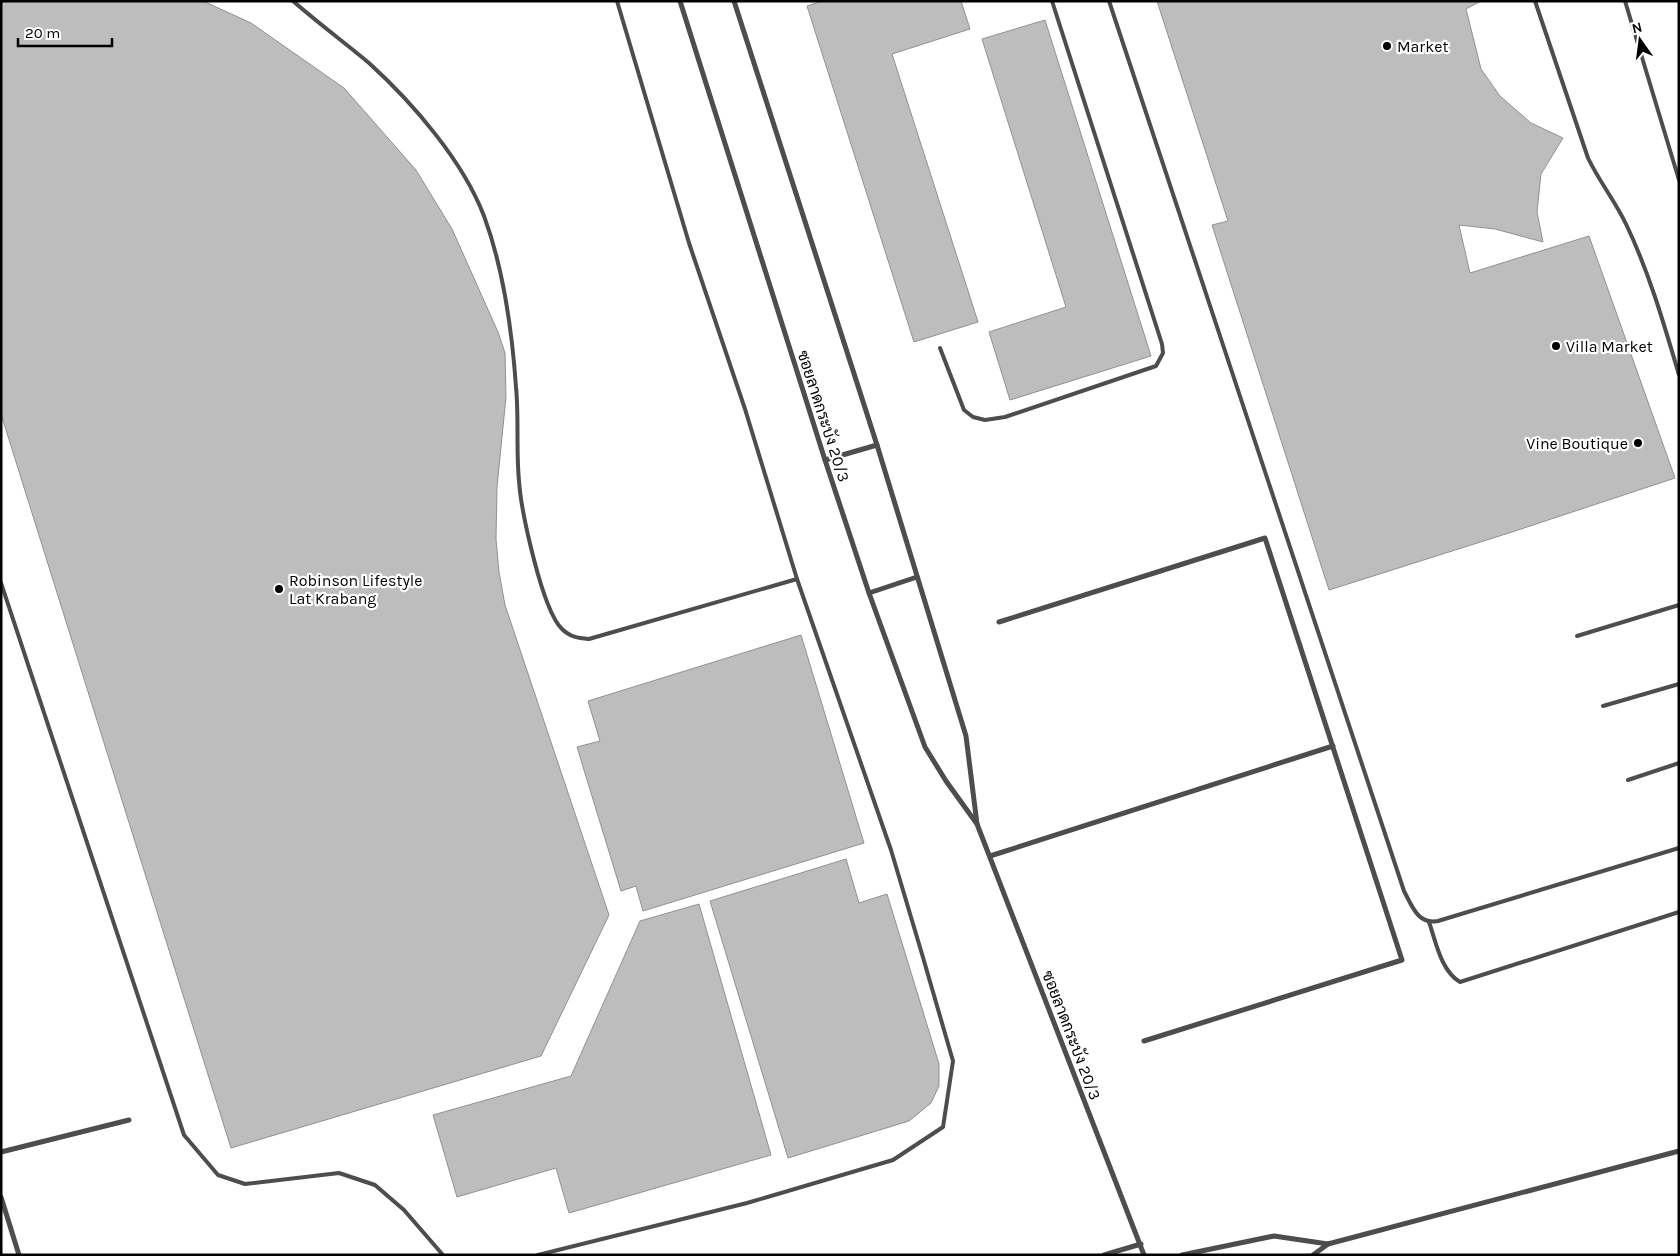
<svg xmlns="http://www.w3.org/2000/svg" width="1680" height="1256" viewBox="0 0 1680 1256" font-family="Karla,Sarabun,sans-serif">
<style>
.building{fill:#bdbdbd;stroke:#919191}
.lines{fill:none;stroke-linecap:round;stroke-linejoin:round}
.lane{stroke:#4d4d4d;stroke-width:4}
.street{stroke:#4d4d4d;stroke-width:5}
.poi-dot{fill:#000;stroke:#fff;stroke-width:2}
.labels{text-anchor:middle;stroke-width:4.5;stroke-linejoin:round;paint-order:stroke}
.poi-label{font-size:16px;fill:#000;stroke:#fff;text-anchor:start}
.street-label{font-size:16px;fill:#000;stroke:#fff}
</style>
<rect width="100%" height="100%" fill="#fff"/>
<g class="building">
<path d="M1,1H203L251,23L344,88L416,170L452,229L498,332L505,353L506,397L497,487L496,539L499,572L505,605L609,915L541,1056L231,1148L1,414Z"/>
<path d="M822,1H961L970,29L892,54L978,322L914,342L807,6Z"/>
<path d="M1157,1H1481L1466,9L1481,69L1500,96L1531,123L1563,138L1541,174L1537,212L1543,242L1495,229L1459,225L1470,273L1589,236L1675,478L1512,532L1329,590L1212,225L1228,221Z"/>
<path d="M1045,20L1151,356L1010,400L989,332L1066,307L982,39Z"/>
<path d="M801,635L864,843L643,911L636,886L621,891L577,747L600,741L588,701Z"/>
<path d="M846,859L859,903L887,894L939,1064V1086L931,1103L909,1121L788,1158L710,901Z"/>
<path d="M699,904L771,1155L569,1213L556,1168L457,1197L433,1115L571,1076L640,921Z"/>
</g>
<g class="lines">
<g class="lane">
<path d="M293,1C318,23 344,42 369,63C413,103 463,161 484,216C504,270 512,330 516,387C519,418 516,450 519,481C521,510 542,610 562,629C570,637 578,638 589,639L797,579"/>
<path d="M1109,1L1404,891C1412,906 1418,925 1438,921L1679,848"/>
<path d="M1535,1L1588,158C1599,181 1615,201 1626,224C1649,272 1664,324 1679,375"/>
<path d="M1625,1L1679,180"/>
<path d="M940,348L964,410L973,417L985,420L1005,417L1156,366L1163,353L1162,344L1052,1"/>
<path d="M1,583L184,1135L218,1175L245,1184L339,1173L375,1185L404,1210L443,1255"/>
<path d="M1577,636L1679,605"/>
<path d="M1603,706L1679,684"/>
<path d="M1628,780L1679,763"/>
<path d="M1429,922C1436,942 1441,971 1460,982L1679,912"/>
<path d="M538,1255L747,1203L893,1160L943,1127L953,1061L922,954L891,850L797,579L745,409L689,243L617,1"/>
</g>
<g class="street">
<path d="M680,1L825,460L869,593L925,747L946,781L977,824L1144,1255"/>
<path d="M734,1L877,445L966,736L977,824"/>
<path d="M825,460L877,445"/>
<path d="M869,593L917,577"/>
<path d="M999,622L1265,538L1402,960L1144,1041"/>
<path d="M990,856L1333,746"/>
<path d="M1,1152L129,1120"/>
<path d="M1,1197L19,1255"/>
<path d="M1104,1255L1141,1244"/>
<path d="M1182,1255L1274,1236L1328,1244"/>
<path d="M1313,1255L1328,1244L1679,1151"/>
</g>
</g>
<g class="poi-dot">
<circle cx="1387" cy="46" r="5"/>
<circle cx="1556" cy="346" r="5"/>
<circle cx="1638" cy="443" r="5"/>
<circle cx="279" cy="589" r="5"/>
</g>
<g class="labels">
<g class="poi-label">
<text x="1397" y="52">Market</text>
<text x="1566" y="352">Villa Market</text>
<text x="1628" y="449" text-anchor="end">Vine Boutique</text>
<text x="289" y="586">Robinson Lifestyle<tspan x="289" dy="18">Lat Krabang</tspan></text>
</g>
<g class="street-label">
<text transform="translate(824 416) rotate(72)" y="6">ซอยลาดกระบัง 20/3</text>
<text transform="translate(1072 1035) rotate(69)" y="6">ซอยลาดกระบัง 20/3</text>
</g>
</g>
<rect width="1680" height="1256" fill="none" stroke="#000000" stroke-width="5"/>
<g transform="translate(1640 40) rotate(346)" stroke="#ffffff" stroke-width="4" paint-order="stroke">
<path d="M0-4L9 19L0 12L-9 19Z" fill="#000000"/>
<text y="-8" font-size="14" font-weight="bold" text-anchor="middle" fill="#000000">N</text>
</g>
<path d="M18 38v8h94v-8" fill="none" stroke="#000000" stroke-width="2.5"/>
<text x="25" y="38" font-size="15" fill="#000000" stroke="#ffffff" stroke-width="4" paint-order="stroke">20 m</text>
</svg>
